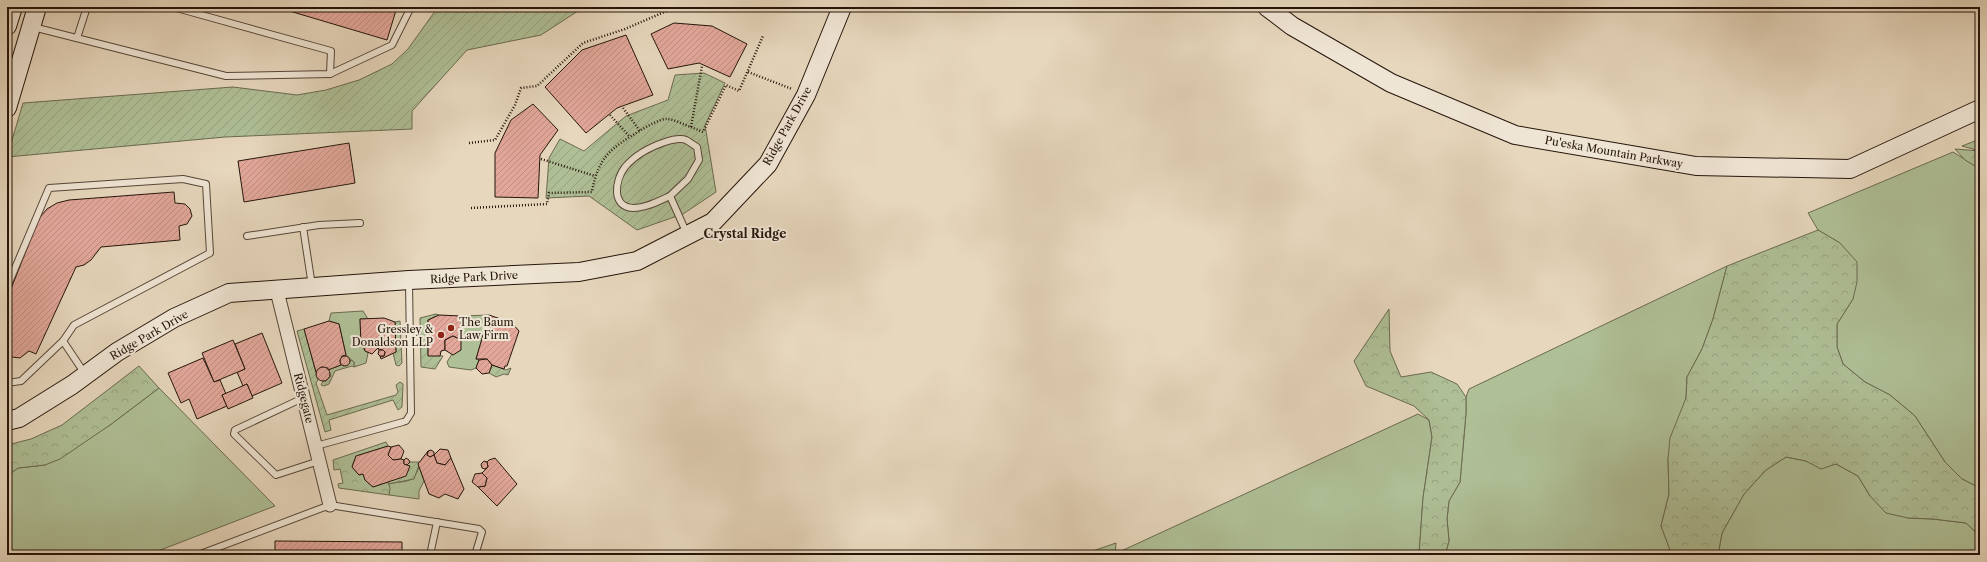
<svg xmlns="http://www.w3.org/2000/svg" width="1987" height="562" viewBox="0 0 1987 562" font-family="'Libre Caslon Text',serif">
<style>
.grass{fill:#afbf96;stroke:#6a6a50}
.forest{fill:url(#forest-crowns);stroke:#6a6a50}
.garden{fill:url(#garden-furrows);stroke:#6a6a50}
.building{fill:url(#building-hatch);stroke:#25150b}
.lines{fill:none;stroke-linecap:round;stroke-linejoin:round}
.lane-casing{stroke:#564638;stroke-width:8}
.street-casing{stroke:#564638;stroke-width:15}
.secondary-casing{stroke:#25150b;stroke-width:20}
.path{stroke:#25150b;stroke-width:2.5;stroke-dasharray:1 2;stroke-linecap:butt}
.lane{stroke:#efe5d4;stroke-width:6}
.street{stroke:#efe5d4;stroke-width:13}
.secondary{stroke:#efe5d4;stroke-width:18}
.poi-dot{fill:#8f2418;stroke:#efe5d4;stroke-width:1.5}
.labels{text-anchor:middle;stroke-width:4;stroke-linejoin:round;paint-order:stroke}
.street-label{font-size:11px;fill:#25150b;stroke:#efe5d4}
.poi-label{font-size:11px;fill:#25150b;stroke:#efe5d4;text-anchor:start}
.neighbourhood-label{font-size:12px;font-weight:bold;fill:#25150b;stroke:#efe5d4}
</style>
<defs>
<pattern id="forest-crowns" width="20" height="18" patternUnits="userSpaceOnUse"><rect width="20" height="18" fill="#afbf96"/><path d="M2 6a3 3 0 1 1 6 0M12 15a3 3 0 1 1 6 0" fill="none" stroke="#96a380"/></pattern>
<pattern id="garden-furrows" width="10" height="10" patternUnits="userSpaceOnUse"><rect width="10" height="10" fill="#afbf96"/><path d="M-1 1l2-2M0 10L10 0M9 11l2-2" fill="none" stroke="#96a380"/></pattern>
<pattern id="building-hatch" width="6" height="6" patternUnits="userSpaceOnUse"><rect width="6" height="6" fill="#e2a79a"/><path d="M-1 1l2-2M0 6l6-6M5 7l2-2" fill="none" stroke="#c28f83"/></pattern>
</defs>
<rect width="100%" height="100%" fill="#e7d7bd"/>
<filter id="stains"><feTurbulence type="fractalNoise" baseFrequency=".005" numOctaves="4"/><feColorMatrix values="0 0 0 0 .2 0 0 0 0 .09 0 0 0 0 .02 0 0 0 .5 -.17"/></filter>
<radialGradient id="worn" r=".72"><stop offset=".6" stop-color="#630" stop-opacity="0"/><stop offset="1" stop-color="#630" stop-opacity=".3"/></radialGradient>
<g class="grass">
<path d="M1980,139V151L1962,146Z"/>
<path d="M1953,152L1980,169V488L1962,479L1945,462L1915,416L1890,395L1865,382L1843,364L1837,347V324L1853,299L1840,243L1818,230L1808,213Z"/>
<path d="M1727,266L1713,319L1702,349L1687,377L1686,398L1668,459L1669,494L1661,526L1672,555H1445L1449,541L1447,519L1449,501L1460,482L1466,413V397L1469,389Z"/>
<path d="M363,311L368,319H360L361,344L365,351L368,353L366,363L354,367V362L346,355L339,324L329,321L331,313Z"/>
<path d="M489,315L476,359L479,360L476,368L471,370L449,367L447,362L461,340V316Z"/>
<path d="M159,388L275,506L150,554L151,555H7V476L18,468L45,465L110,425Z"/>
<path d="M1418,414L1429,420L1432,437L1423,498L1419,555H1117L1119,552Z"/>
<path d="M1786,457L1806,461L1821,468L1836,464L1858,476L1870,496L1908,518L1933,519L1966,523L1980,536V555H1718L1722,533L1744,494L1766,470Z"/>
<path d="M419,467L424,481L419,491V499L389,495L388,484C405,480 413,485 419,467Z"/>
</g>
<g class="forest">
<path d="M1955,149L1980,151V169L1965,160Z"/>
<path d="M1818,230L1840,243L1857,262V282L1853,299L1837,324V347L1843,364L1865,382L1890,395L1915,416L1945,462L1962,479L1980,488V536L1966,523L1933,519L1908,518L1886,513L1870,496L1858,476L1836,464L1821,469L1806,461L1786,457L1766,470L1744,494L1722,533L1718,555H1672L1661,526L1669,494L1668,459L1670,438L1686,398L1687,377L1702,349L1713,319L1727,266Z"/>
<path d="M1389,309L1390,351L1401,377L1431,372L1457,384L1466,397V413L1460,482L1449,501L1447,519L1449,541L1445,555H1419L1423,498L1432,437L1429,420L1414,406L1366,386L1354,361Z"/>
<path d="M139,366L159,388L110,425L60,459L45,465L18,468L7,476V445L31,439L62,425Z"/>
<path d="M386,442L388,446L356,456L352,467L359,475L363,474L365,480L373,487L388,482L390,488L389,495L339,488L338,484L343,483L340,469L334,470L333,460Z"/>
<path d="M1116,543L1115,555H1081Z"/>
</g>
<g class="garden">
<path d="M438,7H584L541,35L467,50L412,111V129L225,137L7,157L23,103L233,87L297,95L326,90L359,80L392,64L408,49Z"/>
<path d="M704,73L725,83L705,125L716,192L683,214L637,230L589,196L546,198L549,158L560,139L584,151L626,116L668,100L675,75Z"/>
<path d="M436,314L439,315L428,320V355L443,356L435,369L421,367L420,318Z"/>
<path d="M400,321L402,363L399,366L396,365L393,353L396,352L395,322Z"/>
<path d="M304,329L318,380L316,383L327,415L396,395L398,392L396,385L400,382L403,384L402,407L398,410L393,400L329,420L331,430L325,432L297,331Z"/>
<path d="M351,360L354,362V367L352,366L335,371L329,384L324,386L321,385L323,381L325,382L331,376L328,370L341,365H348Z"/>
<path d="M492,365L506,370L511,368L508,375L504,374L496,377L489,373Z"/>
<path d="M410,462H420L414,479L388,484V482L409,466L407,465Z"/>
</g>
<g class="building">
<path d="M276,7H397L387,40Z"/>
<path d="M674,23L712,26L747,44L730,77L699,63L668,69L651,34Z"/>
<path d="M626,35L653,95L617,108L586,133L545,87L582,50Z"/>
<path d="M533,104L558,130L540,155L538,198L495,197V153L511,120Z"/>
<path d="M349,143L355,183L244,202L238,161Z"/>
<path d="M174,192L175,203L185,204L190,209L192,216L187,224L179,226L180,240L101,247L91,260L84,265L76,267L36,354L29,351L20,358L12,357L7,354V299L39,218L47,209L57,203L69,200Z"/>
<path d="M439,315L461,316V340L453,336L445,340V350L441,351L440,356H428V320Z"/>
<path d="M489,315L512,323L519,331L507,366H505L504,369L492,365L487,359H476Z"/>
<path d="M384,318L395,322L396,352L381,359L380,356H384L385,352L383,350H379L376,341L369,339L361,344L360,319Z"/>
<path d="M329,321L339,324L346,355L342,356L340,361L341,365L328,370V368L321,367L316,372L304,329Z"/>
<path d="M262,333L282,383L252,396L247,384L243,386L237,372L245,369L235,344Z"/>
<path d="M453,336L461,340V350L453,355L445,350V340Z"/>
<path d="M369,339L376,341L378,348L372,354L365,351L363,344Z"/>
<path d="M233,340L245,369L214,382L202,353Z"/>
<path d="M379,350H383L385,352L384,356H380L378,354Z"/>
<circle cx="345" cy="361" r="5"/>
<path d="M203,358L214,382L220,380L226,394L222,395L227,406L197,419L189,399L181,403L168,373Z"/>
<path d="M487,359L492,365L489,373L482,374L476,368L479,360Z"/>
<circle cx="323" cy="374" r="7"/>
<path d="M247,384L253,398L228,409L222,395Z"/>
<path d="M399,445L404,451L401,459L393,460L388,455L391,447Z"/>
<path d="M388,446L391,447L388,455L393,460L401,459L404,460V464L410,466L406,476L373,487L365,480L363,474L359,475L352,467L356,456Z"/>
<path d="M440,449L448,450L451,458L445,465L437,463L434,455Z"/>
<path d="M431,450L434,452V455L430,457L427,455L428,451Z"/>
<path d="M428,451L427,455L430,457L434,455L437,463L445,465L451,458L464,489L458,499L445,494L439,498L429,494L418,464Z"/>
<path d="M406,458L409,460L410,462L407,465L404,464V460Z"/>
<path d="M495,458L517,484L497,506L478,487L485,486L487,478L482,473L488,467L487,462L489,460Z"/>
<path d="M484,461L487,462L488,467L485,469L482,468L481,464Z"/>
<path d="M482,473L487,478L485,486L478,487L472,482L475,474Z"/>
<path d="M275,541L402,542V555H275Z"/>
</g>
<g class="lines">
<g class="lane-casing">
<g id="lane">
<path d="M33,27L226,76L330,74L331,51L173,7"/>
<path d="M77,38L87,7"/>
<path d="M330,74L392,45L411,7"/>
<path d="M670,196C659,201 646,208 633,208C611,207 615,180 625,167C636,154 650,147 665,142C671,140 681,138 686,140C690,142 693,145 697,147L699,160L688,179L670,196L687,234"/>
<path d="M303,227L312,286"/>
<path d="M247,236L319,225L360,223"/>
<path d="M7,287L49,188L183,179L206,184L210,253L74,325L63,341L21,381L7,383"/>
<path d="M63,341L85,374"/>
<path d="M303,398L235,430L234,434L276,475L319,461"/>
<path d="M316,446L403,422L406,421L411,413L409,282"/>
<path d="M203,553L330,505L479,529L482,532L475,555"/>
<path d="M430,555L437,522"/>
</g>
</g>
<g class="street-casing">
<path id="street" d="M277,291L330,505"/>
</g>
<g class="secondary-casing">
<g id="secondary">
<path d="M1267,7L1292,26L1391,83L1515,135L1696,166L1850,169L1980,109"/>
<path d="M7,26L13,7"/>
<path d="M7,108L37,7"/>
<path d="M7,421L19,418L72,385L117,352L174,318L229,293L409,280L579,272L637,261L713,222L768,164L806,95L842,7"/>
</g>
</g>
<g class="path">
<path d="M678,7L697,10L701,7"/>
<path d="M748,72L792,89"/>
<path d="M623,108L640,131"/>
<path d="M610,115L630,137"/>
<path d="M691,127L703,132L726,85L739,91L763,36"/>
<path d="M469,143L495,140L515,105L521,88L537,86L583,43L625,29L676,7"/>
<path d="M541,159L595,176"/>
<path d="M471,208L547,204L549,193L592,192C598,156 612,148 641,130C648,126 659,119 667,119C674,119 684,125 691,127L702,66"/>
</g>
<use href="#lane" class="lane"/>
<use href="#street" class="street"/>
<use href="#secondary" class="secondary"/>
</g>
<g class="poi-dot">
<circle cx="451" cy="328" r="4"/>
<circle cx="441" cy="335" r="4"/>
</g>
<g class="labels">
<g class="street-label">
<text transform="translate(787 126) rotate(-61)" y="4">Ridge Park Drive</text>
<text transform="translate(1614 152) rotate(10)" y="4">Pu'eska Mountain Parkway</text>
<text transform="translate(474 277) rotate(-3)" y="4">Ridge Park Drive</text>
<text transform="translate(149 335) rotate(-30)" y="4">Ridge Park Drive</text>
<text transform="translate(304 398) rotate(76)" y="4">Ridgegate</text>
</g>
<g class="poi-label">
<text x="459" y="326">The Baum<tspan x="459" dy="13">Law Firm</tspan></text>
<text x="433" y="333" text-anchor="end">Gressley &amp;<tspan x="433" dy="13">Donaldson LLP</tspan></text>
</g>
<g class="neighbourhood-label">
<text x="745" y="238">Crystal Ridge</text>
</g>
</g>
<rect width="1987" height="562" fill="none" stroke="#e7d7bd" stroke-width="24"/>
<rect x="8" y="8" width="1971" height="546" fill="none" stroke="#25150b" stroke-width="2"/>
<rect x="12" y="12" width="1963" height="538" fill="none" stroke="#25150b"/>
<rect width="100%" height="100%" filter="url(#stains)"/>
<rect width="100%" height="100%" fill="url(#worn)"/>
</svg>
